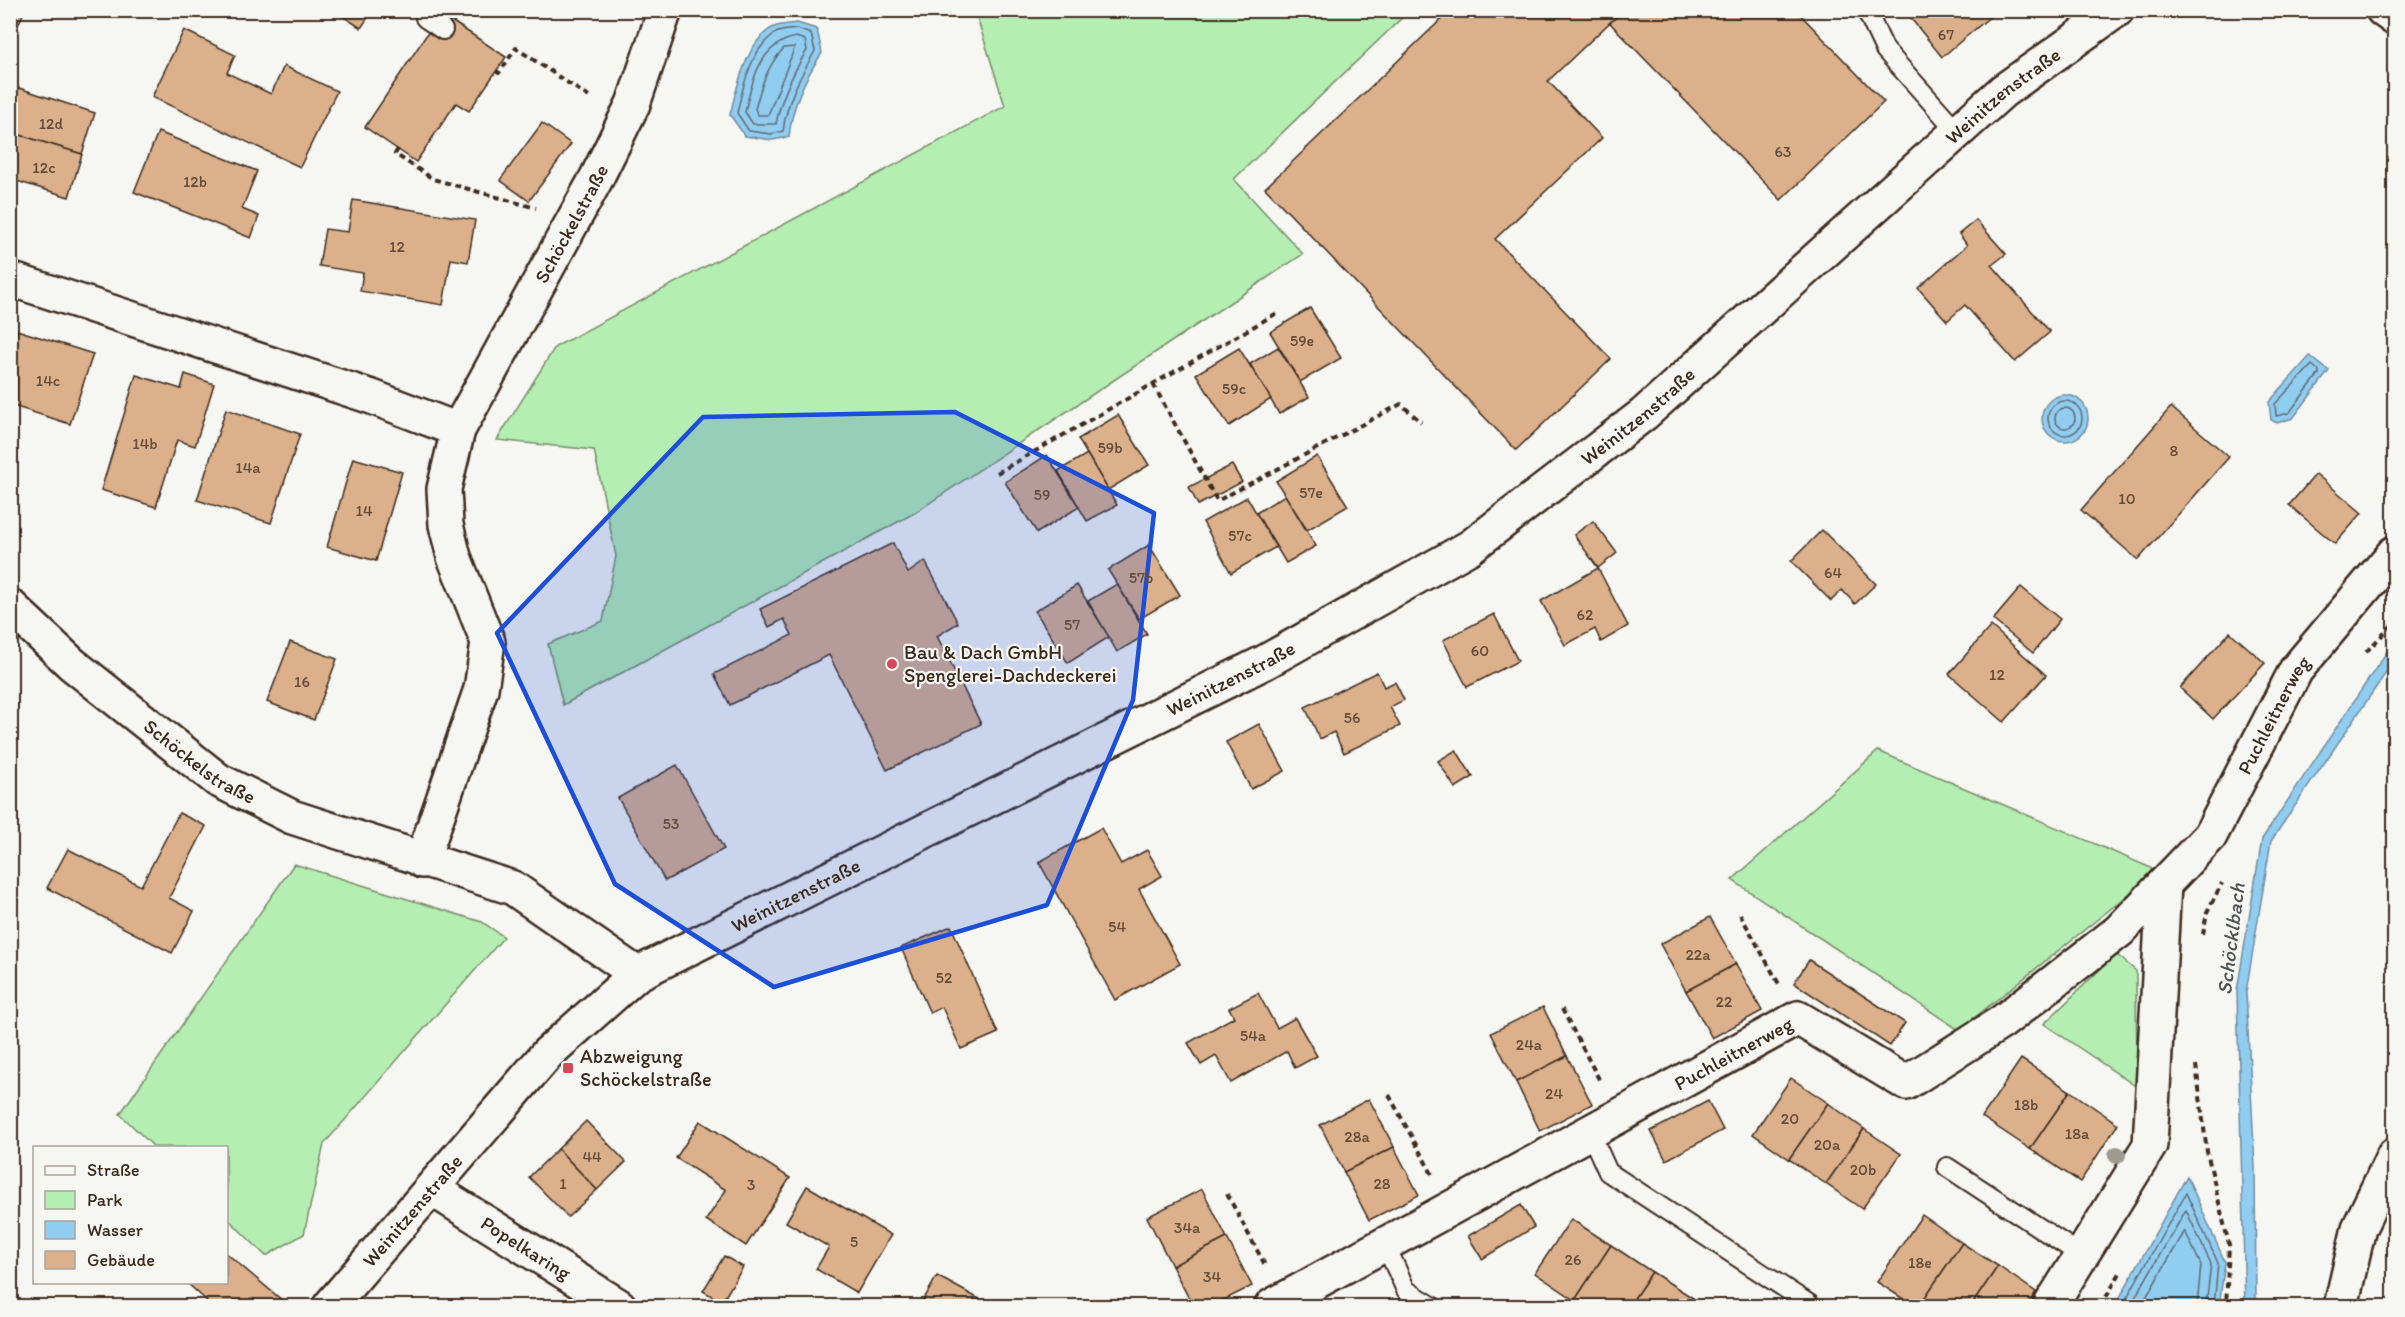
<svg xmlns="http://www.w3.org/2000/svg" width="2405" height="1317" viewBox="0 0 2405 1317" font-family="Itim,sans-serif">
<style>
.green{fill:#b4eeb2;stroke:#788c68;stroke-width:1.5}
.water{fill:#91cdf1;stroke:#6f8c9d;stroke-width:1.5}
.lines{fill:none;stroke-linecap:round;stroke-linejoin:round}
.shore{stroke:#5d6b72;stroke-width:1.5}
.building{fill:#dbb08b;stroke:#3b2a1e;stroke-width:1.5}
.lane-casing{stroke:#3b2a1e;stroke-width:22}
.street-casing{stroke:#3b2a1e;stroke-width:38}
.secondary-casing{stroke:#3b2a1e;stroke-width:38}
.path{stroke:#3b2a1e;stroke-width:4;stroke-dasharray:6 4.5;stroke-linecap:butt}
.lane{stroke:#f6f6f2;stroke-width:18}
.street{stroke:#f6f6f2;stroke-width:33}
.secondary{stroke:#f6f6f2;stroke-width:33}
.tree{fill:#9c9b8e}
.marked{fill:#1d4ed8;fill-opacity:0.2;stroke:#1d4ed8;stroke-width:4.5;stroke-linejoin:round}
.poi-dot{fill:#d1495b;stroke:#f6f6f2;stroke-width:2}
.labels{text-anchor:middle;stroke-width:4.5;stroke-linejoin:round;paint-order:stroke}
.number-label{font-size:16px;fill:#634c39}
.street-label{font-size:20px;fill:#3b2a1e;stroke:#f6f6f2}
.poi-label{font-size:20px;fill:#3b2a1e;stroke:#f6f6f2;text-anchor:start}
.water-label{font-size:21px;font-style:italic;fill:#505353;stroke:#f6f6f2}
</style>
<rect width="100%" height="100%" fill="#f6f6f2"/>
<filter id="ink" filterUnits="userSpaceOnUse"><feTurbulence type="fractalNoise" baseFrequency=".0167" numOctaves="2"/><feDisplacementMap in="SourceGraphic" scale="12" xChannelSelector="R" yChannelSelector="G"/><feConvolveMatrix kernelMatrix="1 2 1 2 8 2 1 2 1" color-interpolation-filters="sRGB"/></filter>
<g filter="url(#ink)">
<g class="green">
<path d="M975,11H1409L1234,179L1303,254L916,512L563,705L548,644L603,621L616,556L594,450L497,440L555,347L1005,106Z"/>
<path d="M1878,751L2158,871L1959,1030L1732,880Z"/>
<path d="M294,864L482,922L504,937L324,1144L304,1234L266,1256L227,1218L226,1148L154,1147L120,1114Z"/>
<path d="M2116,954L2136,971L2137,1087L2044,1024Z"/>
</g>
<g class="water">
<path d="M797,23L817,29L822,53C804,79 792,105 789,137L772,140L745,136L730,115C736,90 747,39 774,27C780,24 790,24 797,23Z"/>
<path d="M2310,356L2329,371L2293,418L2277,423L2271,420L2269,402Z"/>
<circle cx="2065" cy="418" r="23"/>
<path d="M2394,641V661L2271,841L2246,992L2255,1168L2256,1306H2245L2237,991L2262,839Z"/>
<path d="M2187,1176L2225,1262L2219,1306H2115Z"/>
</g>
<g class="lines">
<g class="shore">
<path d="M797,29L811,34L815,51C800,77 787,100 783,131L771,134L749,131L737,113C743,87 750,51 774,34C780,30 790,30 797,29Z"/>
<path d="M796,37L805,40L807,50C793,73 781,97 776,124H753L745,112C752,80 760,44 796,37Z"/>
<path d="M795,47L768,115H758L755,109C761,86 767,66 784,48Z"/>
<path d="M2312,365L2319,371V374L2289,413L2276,416L2275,404Z"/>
<circle cx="2065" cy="418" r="17"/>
<circle cx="2065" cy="418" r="10"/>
<path d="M2122,1306L2186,1193L2218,1263L2214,1306"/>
<path d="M2130,1306L2186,1210L2211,1264L2206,1306"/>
<path d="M2141,1306L2185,1231L2201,1265L2197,1306"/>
</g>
</g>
<g class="building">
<path d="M10,10H25L18,25L10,21Z"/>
<path d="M333,10H373L361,28Z"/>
<path d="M1451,10H1623L1548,81L1602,138L1495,239L1611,359L1516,450L1265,188Z"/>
<path d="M1623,10H1796L1884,102L1781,200L1610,23Z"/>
<path d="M1904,10H1998L1942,57Z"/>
<path d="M450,20L506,57L469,111L456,103L416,162L365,127L431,28L441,34Z"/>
<path d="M184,30L235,55L227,73L271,94L284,66L337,91L300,167L152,97Z"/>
<path d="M19,88L95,113L82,154L10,132V115Z"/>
<path d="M542,123L571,144L529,201L500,180Z"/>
<path d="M10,132L82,154L69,197L10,179Z"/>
<path d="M158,132L257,171L242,209L259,216L251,238L134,192Z"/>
<path d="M353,200L475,220L468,262L451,259L443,305L360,291L363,273L319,266L325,229L348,232Z"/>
<path d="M1976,220L2006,254L1992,265L2050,332L2015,362L1965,305L1947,321L1918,288L1967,245L1959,234Z"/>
<path d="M1310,308L1341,358L1300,382L1270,332Z"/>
<path d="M17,330L93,354L70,424L10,405V351Z"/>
<path d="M1278,347L1309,397L1279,414L1250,364Z"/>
<path d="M1239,348L1271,399L1229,426L1196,374Z"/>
<path d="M185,374L214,384L195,446L177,440L156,507L101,490L136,375L181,389Z"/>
<path d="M2171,407L2229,457L2138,560L2081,510Z"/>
<path d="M226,409L300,434L271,523L197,500Z"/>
<path d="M1118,415L1149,465L1108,490L1078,439Z"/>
<path d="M1087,454L1117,505L1087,521L1058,471Z"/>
<path d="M1047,455L1079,507L1037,533L1005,482Z"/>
<path d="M1317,456L1348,506L1307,530L1276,481Z"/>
<path d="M353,458L402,472L376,561L327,547Z"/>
<path d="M1232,465L1242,482L1198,505L1189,487Z"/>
<path d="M2316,474L2362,513L2335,544L2289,505Z"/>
<path d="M1285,495L1316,546L1286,563L1256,513Z"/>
<path d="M1247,497L1276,547L1231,573L1203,522Z"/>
<path d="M1593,521L1617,553L1598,568L1574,535Z"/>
<path d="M1822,530L1876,584L1855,604L1842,590L1831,601L1791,561Z"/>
<path d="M893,543L908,573L925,561L958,623L937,636L981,724L887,770L829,655L730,705L714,674L792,635L784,619L769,627L760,609Z"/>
<path d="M1149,545L1180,595L1139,619L1108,570Z"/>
<path d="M1598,568L1628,626L1601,642L1595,629L1565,645L1541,601Z"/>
<path d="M1117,584L1147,634L1117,652L1088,601Z"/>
<path d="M1077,585L1109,637L1068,663L1035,611Z"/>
<path d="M2021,587L2060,619L2033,653L1993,620Z"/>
<path d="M1494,614L1518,661L1467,687L1443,640Z"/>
<path d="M1991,626L2046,675L2004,722L1949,674Z"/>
<path d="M2230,632L2265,663L2213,719L2180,688Z"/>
<path d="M290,642L337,659L314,720L267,702Z"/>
<path d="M1377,672L1384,687L1395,682L1404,700L1390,707L1400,726L1344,753L1334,732L1320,739L1305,707Z"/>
<path d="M1259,724L1285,771L1251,789L1226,742Z"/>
<path d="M1456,750L1473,777L1455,788L1438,761Z"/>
<path d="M677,765L724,849L665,881L618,798Z"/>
<path d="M179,813L206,826L169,898L194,911L172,953L47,888L68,849L141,886Z"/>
<path d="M1101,828L1121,864L1147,850L1162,876L1139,889L1180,964L1115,1000L1039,862Z"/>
<path d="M1710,917L1736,964L1686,991L1660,944Z"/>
<path d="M951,926L998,1033L961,1049L942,1007L930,1013L901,948Z"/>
<path d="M1809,960L1905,1023L1890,1046L1794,983Z"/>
<path d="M1736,964L1762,1011L1712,1038L1686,991Z"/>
<path d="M1258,993L1277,1028L1295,1018L1317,1056L1295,1068L1287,1051L1231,1083L1216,1056L1201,1065L1188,1043L1234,1017L1229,1008Z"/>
<path d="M1543,1007L1567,1056L1516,1082L1491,1033Z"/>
<path d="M1567,1056L1592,1104L1540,1131L1516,1082Z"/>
<path d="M2021,1059L2070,1091L2030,1149L1982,1117Z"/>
<path d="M1791,1078L1828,1103L1789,1159L1753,1134Z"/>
<path d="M2070,1091L2118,1124L2080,1182L2030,1149Z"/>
<path d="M1369,1099L1394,1147L1344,1172L1320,1125Z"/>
<path d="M1708,1101L1723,1130L1666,1160L1651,1131Z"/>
<path d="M1828,1103L1864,1129L1826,1184L1789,1159Z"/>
<path d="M586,1121L626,1162L597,1190L558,1149Z"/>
<path d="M700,1121L790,1178L746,1246L706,1220L726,1190L676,1158Z"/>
<path d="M1864,1129L1901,1154L1862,1209L1826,1184Z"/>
<path d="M1394,1147L1419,1195L1369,1220L1344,1172Z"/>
<path d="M558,1149L597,1190L568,1217L529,1177Z"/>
<path d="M807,1186L891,1235L857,1293L816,1269L829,1247L786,1222Z"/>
<path d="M1202,1189L1227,1238L1172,1266L1147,1217Z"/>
<path d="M1521,1205L1534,1227L1482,1259L1468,1236Z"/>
<path d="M1922,1215L1962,1243L1919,1306H1914L1877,1282Z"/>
<path d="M1571,1219L1611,1245L1575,1300L1535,1273Z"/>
<path d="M1227,1238L1252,1286L1212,1306H1193L1172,1266Z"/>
<path d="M1962,1243L1998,1266L1971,1306H1919Z"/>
<path d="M1611,1245L1652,1272L1629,1306H1585L1575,1300Z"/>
<path d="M226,1253L289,1306H203L207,1301L186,1282H226Z"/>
<path d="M724,1256L743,1267L722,1302L703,1291Z"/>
<path d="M1998,1266L2036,1292L2027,1306H1971Z"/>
<path d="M1652,1272L1693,1298L1687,1306H1629Z"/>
<path d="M937,1276L992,1306H920Z"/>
</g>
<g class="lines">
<g class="lane-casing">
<g id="lane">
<path d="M429,10L425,18L443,30"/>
<path d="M1870,10L1869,16L1885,50L1957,131"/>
<path d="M1590,1132L1608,1172L1809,1304"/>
<path d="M1947,1167L2081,1255"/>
<path d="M1385,1244L1406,1290L1432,1306"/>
</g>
</g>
<g class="street-casing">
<g id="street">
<path d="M10,279L372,397L458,430"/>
<path id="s1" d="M10,606L72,664L218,780L292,817L513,888L637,974"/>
<path id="s2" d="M422,861L481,689L488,642L454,557L446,525L444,489L458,430L596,179L633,104L665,10"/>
<path id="s3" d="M432,1189L619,1306"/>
<path id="s4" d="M1272,1306L1798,1018L1906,1083L2002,1022L2119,931L2210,836L2296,670L2394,553"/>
<path d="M2050,1306L2150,1145L2164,884"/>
</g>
</g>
<g class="secondary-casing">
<g id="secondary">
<path d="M2383,10L2394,18"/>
<path id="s5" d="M330,1306L548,1053L637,974L1265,662L1470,547L1644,414L2003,91L2117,10"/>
<path d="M2341,1306L2359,1228L2394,1155"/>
</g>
</g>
<g class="path">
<path d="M496,71L499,73L516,48L592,99"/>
<path d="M398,149L395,154L433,179L536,208"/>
<path d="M1153,384L1217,501L1401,404L1421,422"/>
<path d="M997,473L1279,312"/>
<path d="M2366,652L2394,623"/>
<path d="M1740,914L1779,984"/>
<path d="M2203,934L2207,912L2222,883"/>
<path d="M1562,1009L1601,1083"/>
<path d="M2196,1065L2207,1152L2229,1245L2226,1306"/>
<path d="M1389,1095L1432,1174"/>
<path d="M1227,1194L1265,1265"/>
<path d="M2101,1306L2120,1273"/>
</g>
<use href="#lane" class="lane"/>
<use href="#street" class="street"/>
<use href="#secondary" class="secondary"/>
</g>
<circle class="tree" cx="2117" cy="1155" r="9"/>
</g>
<path class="marked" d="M955,412L1154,513L1133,700L1047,905L774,987L615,884L497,633L703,417Z"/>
<g class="poi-dot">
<circle cx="892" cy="664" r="6"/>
<rect x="562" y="1062" width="12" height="12" rx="3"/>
</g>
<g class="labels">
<g class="number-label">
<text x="1946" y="40">67</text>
<text x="51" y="129">12d</text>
<text x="1783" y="157">63</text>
<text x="44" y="173">12c</text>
<text x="195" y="187">12b</text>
<text x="397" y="252">12</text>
<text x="1302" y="346">59e</text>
<text x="48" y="386">14c</text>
<text x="1234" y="394">59c</text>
<text x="145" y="449">14b</text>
<text x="1110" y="453">59b</text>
<text x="2174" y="456">8</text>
<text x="248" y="473">14a</text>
<text x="1311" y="498">57e</text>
<text x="1042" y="500">59</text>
<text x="2127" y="504">10</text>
<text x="364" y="516">14</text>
<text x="1240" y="541">57c</text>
<text x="1833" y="578">64</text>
<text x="1141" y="583">57b</text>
<text x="1585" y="620">62</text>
<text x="1072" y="630">57</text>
<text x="1480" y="656">60</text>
<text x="1997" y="680">12</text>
<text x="302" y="687">16</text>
<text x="1352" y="723">56</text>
<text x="671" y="829">53</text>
<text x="1117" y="932">54</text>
<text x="1698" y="960">22a</text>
<text x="944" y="983">52</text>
<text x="1724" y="1007">22</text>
<text x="1253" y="1041">54a</text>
<text x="1529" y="1050">24a</text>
<text x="1554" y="1099">24</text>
<text x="2026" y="1110">18b</text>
<text x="1790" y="1124">20</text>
<text x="2077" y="1139">18a</text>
<text x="1357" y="1142">28a</text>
<text x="1827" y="1150">20a</text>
<text x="592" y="1162">44</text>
<text x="1863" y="1175">20b</text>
<text x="563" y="1189">1</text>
<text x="1382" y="1189">28</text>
<text x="751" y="1190">3</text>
<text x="1187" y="1233">34a</text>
<text x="854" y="1247">5</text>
<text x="1573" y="1265">26</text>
<text x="1920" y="1268">18e</text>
<text x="1212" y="1282">34</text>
</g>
<g class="street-label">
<text dy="7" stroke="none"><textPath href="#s5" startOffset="2088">Weinitzenstraße</textPath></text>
<text dy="7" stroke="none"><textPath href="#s2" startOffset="686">Schöckelstraße</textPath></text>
<text dy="7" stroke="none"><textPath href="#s5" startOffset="1602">Weinitzenstraße</textPath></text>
<text dy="7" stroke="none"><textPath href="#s5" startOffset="1116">Weinitzenstraße</textPath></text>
<text dy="7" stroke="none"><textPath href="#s4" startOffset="1256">Puchleitnerweg</textPath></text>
<text dy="7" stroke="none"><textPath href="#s1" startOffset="246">Schöckelstraße</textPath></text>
<text dy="7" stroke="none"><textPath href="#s5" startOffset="630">Weinitzenstraße</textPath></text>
<text dy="7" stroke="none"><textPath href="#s4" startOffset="526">Puchleitnerweg</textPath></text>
<text dy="7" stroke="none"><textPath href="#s5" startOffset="126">Weinitzenstraße</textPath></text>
<text dy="7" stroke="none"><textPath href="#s3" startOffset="111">Popelkaring</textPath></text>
</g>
<g class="poi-label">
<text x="904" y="659">Bau &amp; Dach GmbH<tspan x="904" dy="23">Spenglerei-Dachdeckerei</tspan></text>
<text x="580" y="1063">Abzweigung<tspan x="580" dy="23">Schöckelstraße</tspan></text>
</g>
<g class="water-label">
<text transform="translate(2231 939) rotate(-83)" y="7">Schöcklbach</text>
</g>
</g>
<rect width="2405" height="1317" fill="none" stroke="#f6f6f2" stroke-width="36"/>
<rect x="18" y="18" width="2369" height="1281" fill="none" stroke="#3b2a1e" stroke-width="2" filter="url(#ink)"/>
<rect x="33" y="1146" width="195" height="138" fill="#f6f6f2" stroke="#aba49d" stroke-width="1.5"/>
<rect x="45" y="1166" width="30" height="9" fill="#f6f6f2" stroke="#aba49d" stroke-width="1.5"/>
<text x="87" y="1176" font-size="18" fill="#3b2a1e">Straße</text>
<rect x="45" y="1191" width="30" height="18" fill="#b4eeb2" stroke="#aba49d" stroke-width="1.5"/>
<text x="87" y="1206" font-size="18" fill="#3b2a1e">Park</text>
<rect x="45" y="1221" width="30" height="18" fill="#91cdf1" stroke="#aba49d" stroke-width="1.5"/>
<text x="87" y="1236" font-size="18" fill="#3b2a1e">Wasser</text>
<rect x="45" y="1251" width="30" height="18" fill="#dbb08b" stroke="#aba49d" stroke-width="1.5"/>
<text x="87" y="1266" font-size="18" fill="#3b2a1e">Gebäude</text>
</svg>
